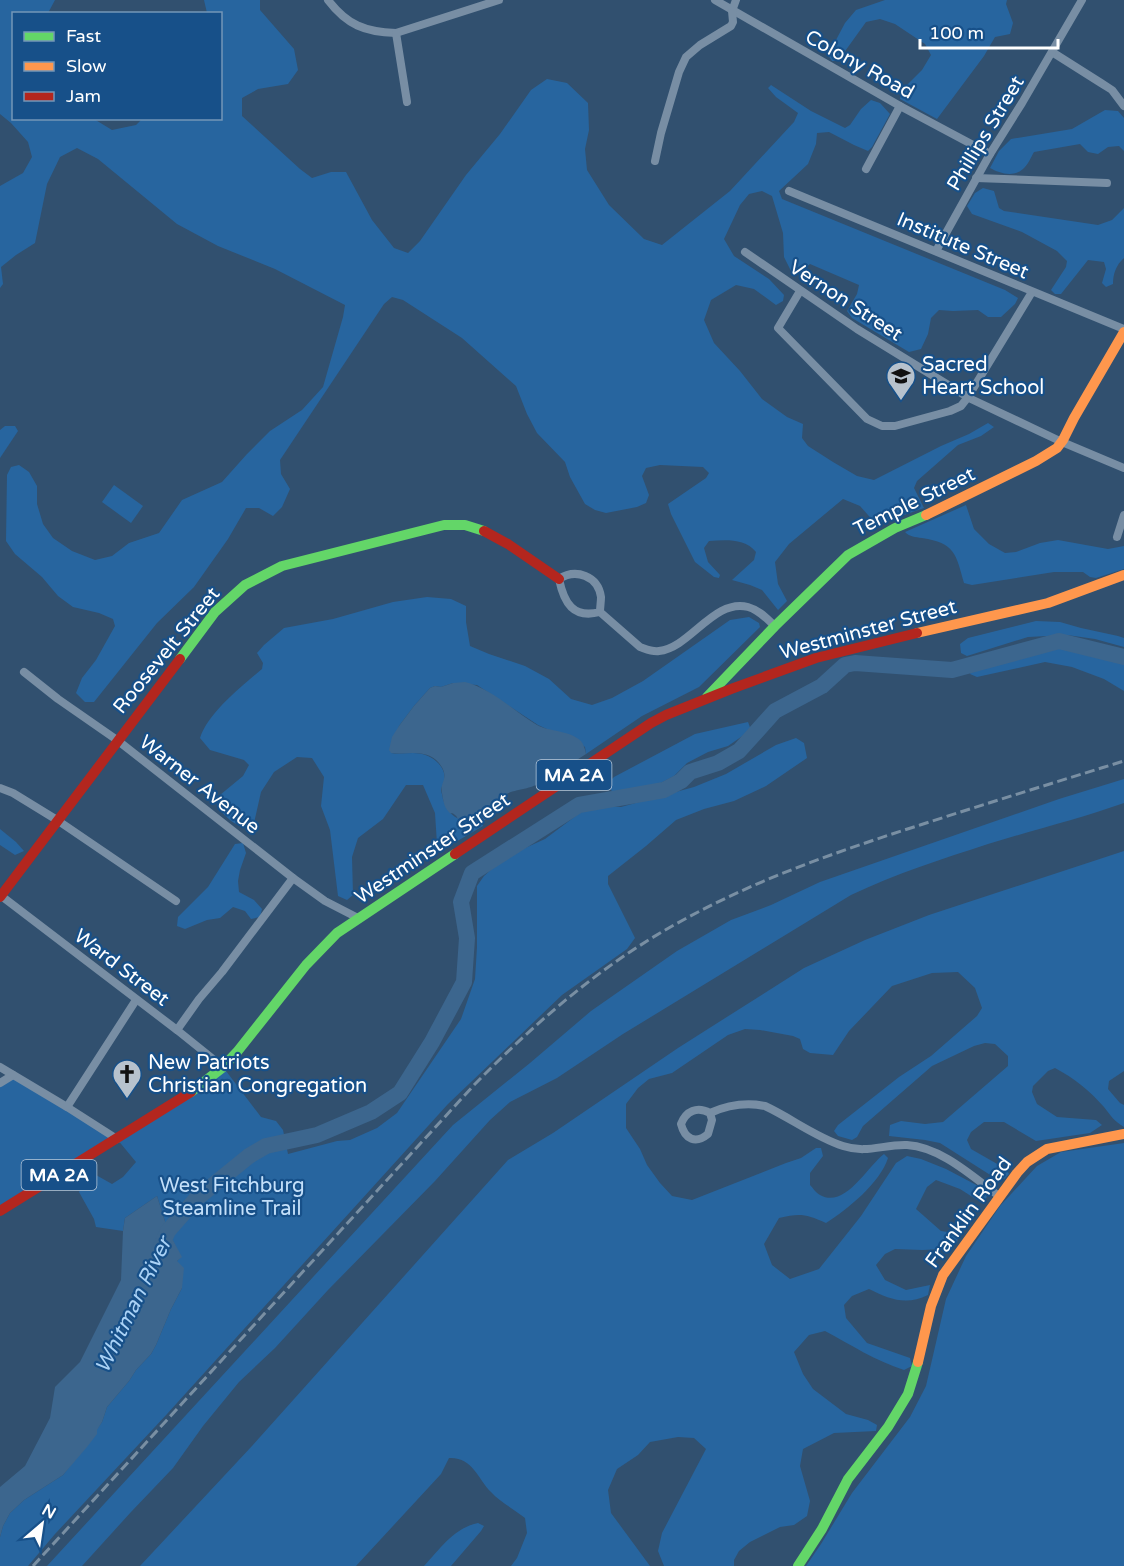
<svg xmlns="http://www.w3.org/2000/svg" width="1124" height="1566" viewBox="0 0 1124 1566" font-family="'Varela Round',sans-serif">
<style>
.green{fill:#27659f}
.water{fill:#3c668e}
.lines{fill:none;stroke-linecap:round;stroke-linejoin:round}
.river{stroke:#3c668e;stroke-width:16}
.street{stroke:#788ea4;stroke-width:8}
.fast{stroke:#63d668;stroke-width:10}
.slow{stroke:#ff974d;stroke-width:10}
.jam{stroke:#b3261e;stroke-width:10}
.rail{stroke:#798fa3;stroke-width:3;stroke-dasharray:10 4.5;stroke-linecap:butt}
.labels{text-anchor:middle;stroke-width:4.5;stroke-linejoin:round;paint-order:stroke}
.shield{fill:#175089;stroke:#b9cadc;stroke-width:1.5}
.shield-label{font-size:18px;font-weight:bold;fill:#fff}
.street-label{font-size:20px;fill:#fff;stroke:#175089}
.poi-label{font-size:20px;fill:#fff;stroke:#175089;text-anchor:start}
.park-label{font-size:20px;fill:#c4e0fa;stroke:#175089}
.water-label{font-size:21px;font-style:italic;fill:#aad2f6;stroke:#175089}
</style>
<rect width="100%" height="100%" fill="#31506f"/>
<g class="green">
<path d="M0,0H55L48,13L14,14V118L94,119L112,130L136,125L142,119L220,118V14L207,13L204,0H260V10L294,49L298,70L288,84L258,89L242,98V116L300,169L312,178L331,172H346L372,220L394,248L408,253L420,241L466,175L500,134L531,90L547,79L567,83L588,103L589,130L585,149L587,170L609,205L644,239L662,245L730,191L794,122L798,113L776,97L768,88L771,85L811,111L845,128L850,125L861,109L871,100L880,103L890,114L872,147L868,151L854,145L829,132L817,133L816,144L808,164L779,191L782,199L1005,290L1018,298L1015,304L1001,317H988L978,310L953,311L939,310L931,318L928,334L921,349L909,352L852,318L847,311L857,294L859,285L810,264L798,274L792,273L784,257L783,233L772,196L762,191L749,194L740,205L724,239L734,256L769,279L784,295L783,301L776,305L754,289L736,285L711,300L704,320L714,343L740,371L762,399L787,417L803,424L802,438L808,446L833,462L857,476L874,480L941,446L969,434L988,423L994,427L981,436L958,445L917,481L914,488L924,508L887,521L876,524L860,506L843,499L789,544L775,562L778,584L787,601L778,610L762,590L750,585L732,580L754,560L756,552C745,538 725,540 709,541L704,548L708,562L720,575L719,578L714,577L695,562L671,514L668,504L706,478L709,473L703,467L660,465L646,468L642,476L649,495L646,503L637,507L606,513L595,510L585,504L570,477L565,462L537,433L527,414L516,386L462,338L403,300L392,297L384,304L280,460L281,474L290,489L282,507L273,516L259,508H246L228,539L194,587L157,623L94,702H85L76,693L82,678L96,660L115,626L113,619L99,613L73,607L58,596L42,577L15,554L6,541L7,475L11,467L19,465L29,472L37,486V504L43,524L53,538L72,551L95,560L112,556L129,543L159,533L182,500L222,482L247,454L270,431L302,410L323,387L343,317L345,305L275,269L218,246L177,224L98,159L77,148L60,157L47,184L35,243L16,255L1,267L3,284L0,288V186L23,173L32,157L28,142L11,123L0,114Z"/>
<path d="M885,0H1007L1006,4L1013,23L1010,34L995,37L984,56L937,119L900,99L901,91L922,70L931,55L925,44L895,24L880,19L866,22L838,61H832L828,55L845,23L856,10Z"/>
<path d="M1105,110L1118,111L1124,118V151L1119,146L1108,147L1098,154L1088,152L1080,144L1034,152C1031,157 1028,165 1023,169C1013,178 999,173 990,168L999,151L1011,139L1072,129Z"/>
<path d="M983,188L994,191L999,208L1004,211L1098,225L1112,220L1124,208V258C1116,265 1113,274 1113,284L1106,287L1102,283L1106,269L1104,262L1088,260L1061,294H1055L1051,290L1066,267L1067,261L1057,251L1022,232L972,214L967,206L975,193Z"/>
<path d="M5,426H15L18,431L0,458V430Z"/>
<path d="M114,485L143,506L131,523L102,502Z"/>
<path d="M966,505L974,529L989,544L1005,553L1016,552L1040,543L1058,540L1108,549L1124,546V569L1096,578L1090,577L1083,572H1054L972,585L964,583C956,554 955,543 922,538C915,537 910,537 905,532Z"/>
<path d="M427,597L451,599L466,606V622L470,646L489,654L525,666L549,679L571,699L592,705L612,698L643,681L730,620L749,617L759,623L760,627L699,687L642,716L586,754L585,747L566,734L549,730L538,725L477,685L453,683L441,687L435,686L430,688L414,706L399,726L391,753C404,755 415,750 428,756C437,760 447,770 444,781C444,784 441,787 441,790C441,791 443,797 443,799C449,819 462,822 482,822L483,826L442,850L437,844L435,813L423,785H406L383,819L358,838L352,857L353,895L347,900L338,896L330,830L321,806L324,777L312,758L297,757L274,772L261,792L254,823C240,832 228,819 219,809L220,795L243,776L249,765L244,760L210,750L200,738C208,713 242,686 262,669L263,663L257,653L264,645L284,628L333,619L393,602Z"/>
<path d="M1036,621L1060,622L1081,628L1118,636L1124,638V647L1095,639L1067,635L1028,637L967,656L961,653L960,644L968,638Z"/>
<path d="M1058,645L1124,663V691L1104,679L1072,667L1045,662L977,677L970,674L973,668L995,664Z"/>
<path d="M748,722L751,730L728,746L708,752L687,763L674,776L655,786L614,793L608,787L610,781L614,777L695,734Z"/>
<path d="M796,738L804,743L807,758L766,786L734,801L704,809L676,820L646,846L608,876V884L635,938L627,949L562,995L448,1104L167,1414L55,1534L28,1566H0V1537L3,1526L10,1513L24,1500L63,1475L74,1461L102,1422L107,1407L129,1381L136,1370L151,1354L156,1345L171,1309L182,1288L177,1261L181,1257L168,1231L157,1196L125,1218L123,1231L96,1227L94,1219L79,1192L85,1179L96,1175L112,1184L123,1177L136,1162L117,1139L0,1211V1083L13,1075L117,1139L223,1067L261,1117L276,1121L283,1130L288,1154L337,1141L350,1140L377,1128L397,1113L461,1019L475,979L477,947V886L484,876L505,857L545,839L585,809L601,806L621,807L694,787L726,774L776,745Z"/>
<path d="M1124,779V803C1079,819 1033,830 988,844C942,859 895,874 851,895L623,1034L557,1078L510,1102L490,1120L435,1181L328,1290L275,1348L239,1382L203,1426L173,1468L131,1512L82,1566H47L453,1125L530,1063L591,1011L677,951L731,920L771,905L820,882L1059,799Z"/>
<path d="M0,829L16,842L24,851L15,855L0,845Z"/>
<path d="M243,843L246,853L240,870L238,881L239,892L254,900L262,909L260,917L251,919L245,911L233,907L220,918L207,920L185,929L177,926L178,917L208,887L235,844Z"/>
<path d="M1124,851V1071L1109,1081L1108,1089L1120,1103L1124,1105V1127C1114,1121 1111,1116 1104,1107C1090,1091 1074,1078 1055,1068L1048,1071L1033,1086L1032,1092L1037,1104L1057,1117L1096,1120L1102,1125L1090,1133L1036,1141L1004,1122H984L971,1132L967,1140L971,1149L1006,1169L1009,1174L1004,1179L995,1178L940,1143L925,1140L889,1136L890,1125L901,1121L925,1124L943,1122L1008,1066V1056L995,1044L985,1043L974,1046L932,1066L863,1126L857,1137L852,1140L838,1136L834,1131L838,1125L899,1077L931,1056L977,1016L982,1008L975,988L958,972L932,973L892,986L849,1031L833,1055L810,1053L803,1049L800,1039L793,1036L760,1030L745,1029L728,1035L672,1073L649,1079L638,1088L626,1104V1128L640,1149L647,1165L660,1183L672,1196L692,1200L786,1163L801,1158L816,1148H821L823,1156L810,1173V1185C813,1188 816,1193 820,1195C845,1209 867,1167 884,1154L888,1158C880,1183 848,1209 826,1223C806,1214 800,1213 779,1218L764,1244L772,1265L790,1279L819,1269L861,1216L896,1163L907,1156L921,1159L946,1169L982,1188L987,1197L982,1203L960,1189L936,1180L927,1187L916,1209L941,1231L954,1233L958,1237L957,1243L945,1249L922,1250L895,1249L885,1254L876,1265L885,1280L906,1290L930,1285L928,1295C906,1306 889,1299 869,1289L852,1296L844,1305L846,1318L867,1343L910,1358L912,1366L904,1370C876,1361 851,1345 825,1331L809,1335L794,1352L803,1374L813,1389L846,1414L868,1420L877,1425L876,1431L834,1433L803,1449L800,1466L810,1501L807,1516L794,1525L780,1527L750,1542L739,1551L734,1560V1566H664L658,1551L662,1533L706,1449L694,1438L678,1437L650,1442L638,1455L617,1469L608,1490L611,1513L650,1566H511L517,1558L527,1533L525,1518C514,1509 500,1502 491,1492C477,1478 473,1457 449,1458L441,1474L356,1566H140L252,1446L508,1160L553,1133L678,1048L804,968L865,940L929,915Z"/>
<path d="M1124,1143V1566H806L821,1544L852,1493L910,1417L926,1386L946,1299L966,1256L1000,1206L1037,1166L1061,1152Z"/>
<path d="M478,1523L484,1526L481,1531L451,1566H424C440,1549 454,1528 478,1523Z"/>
</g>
<g class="water">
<path d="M465,682C493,689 513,711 537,725C550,732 569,730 581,741C584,745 585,749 586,754L569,765L546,762C542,768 543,775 540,781C535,790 514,788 503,796C501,805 498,814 489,818C481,823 466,825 458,819C457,818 457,816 455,815C450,811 452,816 448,811C444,807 443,799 442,793C439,782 451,778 439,763C426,748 407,755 391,753L389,750L392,737L399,726L414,706L430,688L435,686L441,687L453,683Z"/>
<path d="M157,1196L168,1231L182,1257L177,1261L184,1268L182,1288L171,1309L156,1345L151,1354L136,1370L129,1381L107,1407L102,1422L97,1430V1434L87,1447L63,1475L24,1500L10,1513L3,1526L0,1537V1487L25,1466L50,1418L55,1387L80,1362L121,1280L123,1231L125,1218Z"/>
</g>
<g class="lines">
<path class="river" d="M159,1251L168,1231L196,1199L249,1156L266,1146L317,1135L371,1112L400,1093L432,1042L464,982L467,938L461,902L472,873L579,805L664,790L681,781L690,772L718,763L739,751L775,711L822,686L845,665L855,663L952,670L1059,641L1124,657"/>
<g class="street">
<path d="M328,0C347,25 365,32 396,33L499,0"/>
<path d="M715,0L900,106L990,154"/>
<path d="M396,33L407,102"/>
<path d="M1052,52L1101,83L1112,90L1124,106"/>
<path d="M655,161L661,133L679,72L686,57L700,45L731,26L733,22L732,11L736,0"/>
<path d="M866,169L900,106"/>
<path d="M976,178L1107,183"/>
<path d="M789,191L1124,329"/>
<path d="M936,251L990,154L1022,103L1082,0"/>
<path d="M745,252L857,329L971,399L1062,442L1124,468"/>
<path d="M800,291L778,328L867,419L882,426H895L950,411L961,406L968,397L1032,292"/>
<path d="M1117,537L1124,515"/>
<path d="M600,612C573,619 564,603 559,579C576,568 598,576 601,597C601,602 600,607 600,612L640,647C646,649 652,652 659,651C690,648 714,598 748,607C759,610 767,619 775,626"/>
<path d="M24,672L58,699L117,740L293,878L325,901L358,918"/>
<path d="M0,788L13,793L57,820L176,901"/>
<path d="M0,895L177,1030L223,1067"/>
<path d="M177,1030L199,999L222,972L293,878"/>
<path d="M0,1067L67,1107L117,1139"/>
<path d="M0,1083L13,1075"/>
<path d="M67,1107L136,1000"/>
<path d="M710,1113L712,1120L708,1134C696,1144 685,1140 681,1124C686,1111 697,1106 710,1113C728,1105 745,1102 765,1106C791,1118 815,1137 843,1146C867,1154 884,1144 907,1145C941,1147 973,1177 999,1196"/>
</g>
<g class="fast">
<path d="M180,659L215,612L245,585L282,566L444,525H465L484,531"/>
<path d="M707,697L775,626L848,555L895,528L926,515"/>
<path d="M191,1092L222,1068L237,1052L306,965L337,933L455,854"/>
<path d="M798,1566L822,1529L848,1479L888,1427L908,1394L918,1362"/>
</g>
<g class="slow">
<path d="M926,515L1036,461L1057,448L1063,440L1074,418L1124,332"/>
<path d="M917,633L1048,603L1124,575"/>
<path d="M918,1362L931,1306L943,1275L1017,1173L1027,1162L1047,1149L1124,1134"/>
</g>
<g class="jam">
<path d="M484,531L508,544L559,579"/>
<path d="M455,854L651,723L666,715L731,689L816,658L917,633"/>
<path d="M0,897L180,659"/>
<path d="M0,1211L191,1092"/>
</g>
<path class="rail" d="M33,1566L475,1084C538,1020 606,961 685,919C760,878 839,851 920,825C988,803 1056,782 1124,761"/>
</g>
<defs>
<g id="school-pin" transform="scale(1.5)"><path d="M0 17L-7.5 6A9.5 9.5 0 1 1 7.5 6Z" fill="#b7c2cd" stroke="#175089"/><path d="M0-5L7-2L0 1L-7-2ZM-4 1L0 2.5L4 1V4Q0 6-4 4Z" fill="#111"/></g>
<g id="church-pin" transform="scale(1.5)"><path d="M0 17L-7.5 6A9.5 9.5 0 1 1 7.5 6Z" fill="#b7c2cd" stroke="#175089"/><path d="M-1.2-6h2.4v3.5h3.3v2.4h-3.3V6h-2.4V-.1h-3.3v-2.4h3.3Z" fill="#111"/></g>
</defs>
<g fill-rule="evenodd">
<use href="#school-pin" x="901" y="376"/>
<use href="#church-pin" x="127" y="1074"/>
</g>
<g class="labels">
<g class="shield">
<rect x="536.5" y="760" width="75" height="30" rx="4.5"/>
<rect x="21.5" y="1160" width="75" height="30" rx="4.5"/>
</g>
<g class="shield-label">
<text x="574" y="781">MA 2A</text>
<text x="59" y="1181">MA 2A</text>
</g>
<g class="street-label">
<text transform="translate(860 64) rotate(29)" y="7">Colony Road</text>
<text transform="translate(985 133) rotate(-59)" y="7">Phillips Street</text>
<text transform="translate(963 245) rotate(23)" y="7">Institute Street</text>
<text transform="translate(846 300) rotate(33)" y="7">Vernon Street</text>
<text transform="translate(914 501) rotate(-26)" y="7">Temple Street</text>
<text transform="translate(868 629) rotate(-15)" y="7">Westminster Street</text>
<text transform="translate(166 650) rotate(-51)" y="7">Roosevelt Street</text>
<text transform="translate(200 784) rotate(38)" y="7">Warner Avenue</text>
<text transform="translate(432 848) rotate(-34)" y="7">Westminster Street</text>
<text transform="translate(122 967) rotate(37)" y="7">Ward Street</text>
<text transform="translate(968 1212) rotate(-54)" y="7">Franklin Road</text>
</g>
<g class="poi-label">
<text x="922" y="371">Sacred<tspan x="922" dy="23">Heart School</tspan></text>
<text x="148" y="1069">New Patriots<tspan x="148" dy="23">Christian Congregation</tspan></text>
</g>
<g class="park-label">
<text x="232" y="1192">West Fitchburg<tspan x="232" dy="23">Steamline Trail</tspan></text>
</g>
<g class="water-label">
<text transform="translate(133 1305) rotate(-64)" y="7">Whitman River</text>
</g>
</g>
<rect x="12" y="12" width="210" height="108" fill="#175089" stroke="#7496b8" stroke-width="1.5"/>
<rect x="24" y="32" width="30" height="9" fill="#63d668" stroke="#7496b8" stroke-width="1.5"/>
<text x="66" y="42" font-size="18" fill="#ffffff">Fast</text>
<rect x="24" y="62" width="30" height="9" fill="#ff974d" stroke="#7496b8" stroke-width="1.5"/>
<text x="66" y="72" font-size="18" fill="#ffffff">Slow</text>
<rect x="24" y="92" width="30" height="9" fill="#b3261e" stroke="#7496b8" stroke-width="1.5"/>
<text x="66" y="102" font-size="18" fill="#ffffff">Jam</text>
<g transform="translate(42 1524) rotate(29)" stroke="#175089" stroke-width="4.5" paint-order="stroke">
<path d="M0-4.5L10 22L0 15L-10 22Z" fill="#ffffff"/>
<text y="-9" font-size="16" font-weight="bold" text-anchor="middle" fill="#ffffff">N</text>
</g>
<path d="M920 39v9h138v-9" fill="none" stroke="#ffffff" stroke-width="3"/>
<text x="929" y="39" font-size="18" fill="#ffffff" stroke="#175089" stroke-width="4.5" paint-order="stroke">100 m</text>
</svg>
